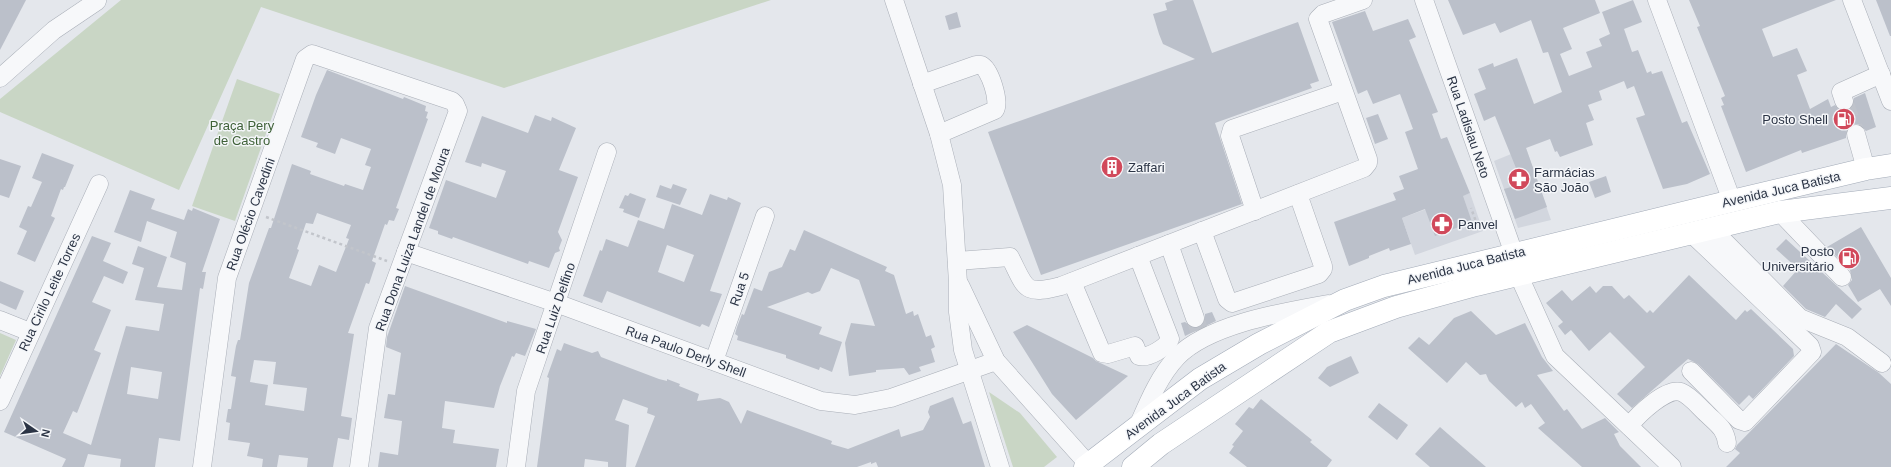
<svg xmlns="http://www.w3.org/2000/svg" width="1891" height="467" viewBox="0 0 1891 467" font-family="Helvetica,sans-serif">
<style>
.built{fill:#d2d6de}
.green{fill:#c9d6c5}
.building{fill:#bbc0ca;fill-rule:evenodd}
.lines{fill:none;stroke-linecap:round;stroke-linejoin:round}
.minor-tunnel{stroke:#bfc3cb;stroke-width:18;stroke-dasharray:18 9;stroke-linecap:butt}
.minor-casing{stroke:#a9aeb7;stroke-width:19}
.major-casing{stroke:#a3abb8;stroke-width:23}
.path{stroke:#c2c5cb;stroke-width:2.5;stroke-dasharray:3 3;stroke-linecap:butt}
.minor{stroke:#f7f8fa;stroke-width:18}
.major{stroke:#fff;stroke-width:22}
.labels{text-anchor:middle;stroke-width:3;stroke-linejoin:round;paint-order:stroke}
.poi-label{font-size:13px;fill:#2b3445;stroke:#f4f6f9;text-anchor:start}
.park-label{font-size:13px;fill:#3f6138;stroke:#f4f6f9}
.street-label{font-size:13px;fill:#2b3445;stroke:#f4f6f9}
</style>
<rect width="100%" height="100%" fill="#e4e7ec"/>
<g class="built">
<path d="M1526,148L1551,220L1518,228L1494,161Z"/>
<path d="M1470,193L1483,231L1415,255L1402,218Z"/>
</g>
<g class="green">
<path d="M121,0H771L504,88L261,7L179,190L0,112V99Z"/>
<path d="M237,79L280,94L235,221L192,206Z"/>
<path d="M0,333L16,340L0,376Z"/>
<path d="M989,392L1020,413L1057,457L1044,467H1013Z"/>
</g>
<g class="building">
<path d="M0,0H26L0,50Z"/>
<path d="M1174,0H1193L1212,53L1298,22L1319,81L1310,84L1312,88L1215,123L1242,204L1041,275L988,132L1195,59L1163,44L1159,34L1153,14L1167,10L1165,3Z"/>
<path d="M1448,0H1595L1600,13L1563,28L1572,49L1560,54L1569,76L1592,67L1586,52L1602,46L1599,39L1610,34L1602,12L1633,0L1642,22L1624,29L1632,52L1638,50L1647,73L1651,71L1652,74L1662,71L1682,123L1687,121L1710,174L1687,184L1663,189L1636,118L1645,115L1634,86L1627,89L1624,81L1599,91L1602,100L1588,105L1594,120L1586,123L1593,145L1560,157L1557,151L1555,152L1550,139L1526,148L1547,207L1515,219L1504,189L1511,187L1510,182L1513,181L1511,176L1518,173L1495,116L1484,121L1474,94L1486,89L1478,69L1493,63L1494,67L1517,58L1534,104L1562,92L1548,52L1543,53L1531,20L1500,33L1495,23L1463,35Z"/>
<path d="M1689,0H1836L1762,29L1773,57L1797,48L1807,71L1797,75L1810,109L1828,99L1831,107L1835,105L1842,111H1847L1852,108L1854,98L1865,93L1876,127L1866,131L1859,124H1853L1846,131V138L1802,153L1801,150L1746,172L1721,106L1724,105L1721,98L1725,96L1697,27L1700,26Z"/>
<path d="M1876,0H1891V36H1890Z"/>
<path d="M1365,11L1373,31L1408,19L1416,37L1409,40L1438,112L1432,114L1441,139L1447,137L1470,193L1463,196L1472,222L1435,236L1425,209L1402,218L1411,244L1390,251L1389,248L1369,256V258L1349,266L1334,222L1396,200L1393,193L1404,189L1399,176L1418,169L1405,132L1413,129L1400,94L1373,104L1367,90L1358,94L1332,22Z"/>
<path d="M957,12L961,27L949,30L945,16Z"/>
<path d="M327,70L403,99L404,97L426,106L425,111L428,112L426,118L428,119L396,208L399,209L394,221L389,220L387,225L385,224L372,261L376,263L369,284L366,283L348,333L354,334L341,416L352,418L349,440L338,438L333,467H307L308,458L279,455L277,467H262L263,459L247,456L250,443L228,440L230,423L226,422L228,409H231L236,377L231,376L236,346L238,340H240L249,283L269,228H271L292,164L311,171L310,174L344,186L345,184L363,190L371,167L365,165L371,149L341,138L335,154L316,147L318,143L301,137L316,95ZM317,213L351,225L346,238L349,239L336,272L319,265L311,286L289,278L299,250L297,249L306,223L313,224ZM254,360L276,362L273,384L307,388L304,411L265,405L268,385L250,382Z"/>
<path d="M1378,114L1388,139L1375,144L1366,118Z"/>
<path d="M535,115L551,121L552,117L576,128L559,170L578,177L558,232L562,240L559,248L560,251L555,253L549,268L529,261L528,264L453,237L452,239L438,234V231L429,228L446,180L496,198L506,171L482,163L481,167L465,162L482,116L528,133Z"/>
<path d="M42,153L74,165L65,187H64L63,190L61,189L51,216L55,218L35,262L17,254L27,231L19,227L28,206L31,207L42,182L32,178Z"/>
<path d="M0,159L21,166L9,198L0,195Z"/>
<path d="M1606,176L1611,192L1595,198L1589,182Z"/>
<path d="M673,184L687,189L680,205L656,197L660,185L671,189Z"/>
<path d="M130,190L155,199L151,209L184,220L188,209L192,211L193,208L220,219L202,272H206L203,289L200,288L196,318L180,441L159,438L155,467H120L121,459L88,454L84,467H62L66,459L4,432L92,236L111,243L103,261L128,272L123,284L104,276L92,302L111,310L94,350L101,353L77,413L73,411L63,433L91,445L126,326L159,331L164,304L135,300L144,268L132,264L138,246L167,257L157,287L182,290L186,263L170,257L177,232L147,221L141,242L114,232ZM131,367L162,372L158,399L127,394Z"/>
<path d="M630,193L646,199L639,218L623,212L624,209L619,208L625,195L628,196Z"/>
<path d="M710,194L727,200L728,197L741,203L710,291L722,294L709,327L702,324L700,327L607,291L602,303L583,296L600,250L602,251L606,239L628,247L638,220L664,229L672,204L702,215ZM667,245L694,255L684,282L658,272Z"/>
<path d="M1861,227L1891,278V306L1880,289L1858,302L1848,285L1852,280L1850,270L1827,247Z"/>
<path d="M804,230L887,267L885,271L894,275L906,314L913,311L914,316L918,314L926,337L931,335L935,347L931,349L935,362L919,367L921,371L909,375L904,368L876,370V372L849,376L845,343L851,323L875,326L859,280L831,268L820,291L812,294L808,292L767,307L822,327L819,334L842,342L832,372L820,367L819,370L786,358V355L737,340L738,336L735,334L737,327L742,314L744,315L754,288L762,291L769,272L782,267L790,249L795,251Z"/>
<path d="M1786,239L1862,309L1852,319L1836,304L1825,317L1806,309L1783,286L1798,269L1776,249Z"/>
<path d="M1689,275L1736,320L1745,310L1747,312L1751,309L1793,349L1794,356L1753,399L1749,395L1739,405L1698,364L1688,359L1632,408L1617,394L1645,367L1610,332L1589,351L1571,330L1565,335L1558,326L1563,322L1546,303L1562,290L1572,301L1590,286L1596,293L1603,286H1612L1624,299L1629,295L1647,313L1650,310L1653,313Z"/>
<path d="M0,281L24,291L16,310L0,303Z"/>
<path d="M405,286L507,323V321L536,329L525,356L516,353L514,357L512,356L500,386L494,408L445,401L442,428L455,430L453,443L499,449L496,467H378L380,452L398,455L402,421L384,418L388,394L395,395L401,353L386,347L387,337Z"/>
<path d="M1471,311L1496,335L1525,323L1542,357L1553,371L1537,375L1564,411L1567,409L1582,429L1605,418L1619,432L1614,434L1620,446L1641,467H1582L1538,428L1545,423L1531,404L1525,408L1522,402L1516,407L1489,381L1486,374L1480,375L1466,362L1447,383L1408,348L1419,337L1429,345L1454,318Z"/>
<path d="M1212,312L1216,321L1185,336L1181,323L1185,322L1193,328H1199L1205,320V314Z"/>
<path d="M1027,325L1093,358L1096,361L1128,376L1076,420L1052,394L1013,332Z"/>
<path d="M564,343L592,353L598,351L601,357L659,379L667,381V379L680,384L679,386L699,394L697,401L720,398L729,402L741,424L747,410L832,441L831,444L848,449L899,429L901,437L923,430L930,417L928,412L930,406L953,397L963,424L971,421L985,467H878L876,462L871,464V462L857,467H635L655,416L647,413L648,408L623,399L615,420L629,425L626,467H608V462L585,459L584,467H537L549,378L547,377L557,349L561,351Z"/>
<path d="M1836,344L1879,373L1891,384V467H1726L1740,453L1735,449L1737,445Z"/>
<path d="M1351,356L1359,373L1330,387L1318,378L1327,367Z"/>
<path d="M1261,399L1312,440L1310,442L1332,460L1327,467H1247L1229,453L1234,446L1232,445L1243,431L1235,424L1249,407L1253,409Z"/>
<path d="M1379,403L1408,425L1397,440L1368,417Z"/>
<path d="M1440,427L1486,467H1430L1415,454Z"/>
</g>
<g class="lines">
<g class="minor-tunnel">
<path d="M1844,101L1856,134"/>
<path d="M1195,318L1199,330"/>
</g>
<g class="minor-casing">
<g id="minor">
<path d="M894,0L939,134L952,185L958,283V312L963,350L1000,467"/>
<path d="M1424,0L1514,254"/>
<path d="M1657,0L1732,201"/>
<path d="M1852,0L1891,101"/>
<path d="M0,78L54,30L97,1"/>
<path d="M922,84L976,65H981C990,69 1000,101 995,110L939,134"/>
<path d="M1844,101L1841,92L1881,74"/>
<path d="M1856,134L1866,169"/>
<path d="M1255,211L1230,136L1232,129L1343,91"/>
<path d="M1780,212L1842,277"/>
<path d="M1711,228L1800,318L1847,337L1882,363"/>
<path d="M1202,231L1227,299L1232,303L1319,274L1323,269V266L1298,194"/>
<path d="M1169,244L1195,318"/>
<path d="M406,252L556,303L821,401L855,405L891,398L996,361"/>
<path d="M957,261L1010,257C1026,288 1023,296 1061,286L1364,168L1368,163V159L1318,19L1323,14L1363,0"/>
<path d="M1519,276L1555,356L1672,467"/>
<path d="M1072,282L1102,353L1108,354L1135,346L1139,356C1148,359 1167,347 1170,339L1138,256"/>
<path d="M960,285L996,361L1088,464"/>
<path d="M0,320L30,332"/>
<path d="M714,361L765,216"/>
<path d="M1691,371L1739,420L1745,422L1812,352L1810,346L1691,233"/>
<path d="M0,401L99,184"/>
<path d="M1138,426C1148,403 1159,376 1177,357C1209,324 1284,312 1328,304"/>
<path d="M1629,426C1638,415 1666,387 1681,392C1691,396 1699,407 1707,414C1717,424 1725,428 1727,443"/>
<path d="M202,467L227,278L305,59L312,54L452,101L455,104L458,111L378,328L359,467"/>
<path d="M516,467L526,391L607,152"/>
</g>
</g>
<g class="major-casing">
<g id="major">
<path d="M1085,467L1200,379L1259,344L1345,300L1384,286L1732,201L1866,169L1891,165"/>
<path d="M1133,467L1161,444L1329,332L1396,307L1476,285L1780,212L1891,198"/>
</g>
</g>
<g class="path">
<path d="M266,217L387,261"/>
<path d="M1468,230L1478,227L1471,208"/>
</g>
<use href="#minor" class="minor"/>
<use href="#major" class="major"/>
</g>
<defs>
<g id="fuel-disc" transform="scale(1.15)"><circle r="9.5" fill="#d1495b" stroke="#f4f6f9"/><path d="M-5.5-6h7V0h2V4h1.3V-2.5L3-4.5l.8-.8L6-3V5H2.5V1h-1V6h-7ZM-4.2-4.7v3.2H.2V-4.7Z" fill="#fff"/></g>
<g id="building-disc" transform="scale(1.15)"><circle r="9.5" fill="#d1495b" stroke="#f4f6f9"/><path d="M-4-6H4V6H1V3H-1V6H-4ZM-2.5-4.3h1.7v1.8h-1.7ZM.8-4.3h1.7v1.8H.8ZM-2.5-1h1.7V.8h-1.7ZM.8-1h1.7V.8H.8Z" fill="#fff"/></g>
<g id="pharmacy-disc" transform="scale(1.15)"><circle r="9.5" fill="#d1495b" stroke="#f4f6f9"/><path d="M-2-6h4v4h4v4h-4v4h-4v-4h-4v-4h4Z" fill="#fff"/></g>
</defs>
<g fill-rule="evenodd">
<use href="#fuel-disc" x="1844" y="119"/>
<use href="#building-disc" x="1112" y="167"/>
<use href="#pharmacy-disc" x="1519" y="179"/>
<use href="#pharmacy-disc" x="1442" y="224"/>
<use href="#fuel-disc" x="1849" y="258"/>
</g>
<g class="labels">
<g class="poi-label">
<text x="1828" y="124" text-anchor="end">Posto Shell</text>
<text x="1128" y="172">Zaffari</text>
<text x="1534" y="177">Farmácias<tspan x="1534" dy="15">São João</tspan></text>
<text x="1458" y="229">Panvel</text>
<text x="1834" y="256" text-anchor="end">Posto<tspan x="1834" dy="15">Universitário</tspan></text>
</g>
<g class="park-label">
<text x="242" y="130">Praça Pery<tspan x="242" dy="15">de Castro</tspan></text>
</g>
<g class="street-label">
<text transform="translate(1469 127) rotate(71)" y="5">Rua Ladislau Neto</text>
<text transform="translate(1781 189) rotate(-13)" y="5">Avenida Juca Batista</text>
<text transform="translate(250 214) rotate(-70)" y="5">Rua Olécio Cavedini</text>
<text transform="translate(412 239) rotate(-70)" y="5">Rua Dona Luiza Landel de Moura</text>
<text transform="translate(1466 265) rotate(-14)" y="5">Avenida Juca Batista</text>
<text transform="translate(739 289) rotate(-71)" y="5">Rua 5</text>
<text transform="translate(49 292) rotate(-65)" y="5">Rua Cirilo Leite Torres</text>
<text transform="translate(555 308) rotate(-71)" y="5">Rua Luiz Delfino</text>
<text transform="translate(686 351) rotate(20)" y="5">Rua Paulo Derly Shell</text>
<text transform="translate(1175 400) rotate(-36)" y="5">Avenida Juca Batista</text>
</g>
</g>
<g transform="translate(36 431) rotate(103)" stroke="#f4f6f9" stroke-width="3" paint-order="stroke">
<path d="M0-3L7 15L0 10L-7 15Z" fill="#2b3445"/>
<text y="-6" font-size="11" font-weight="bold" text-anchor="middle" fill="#2b3445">N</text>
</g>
</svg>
